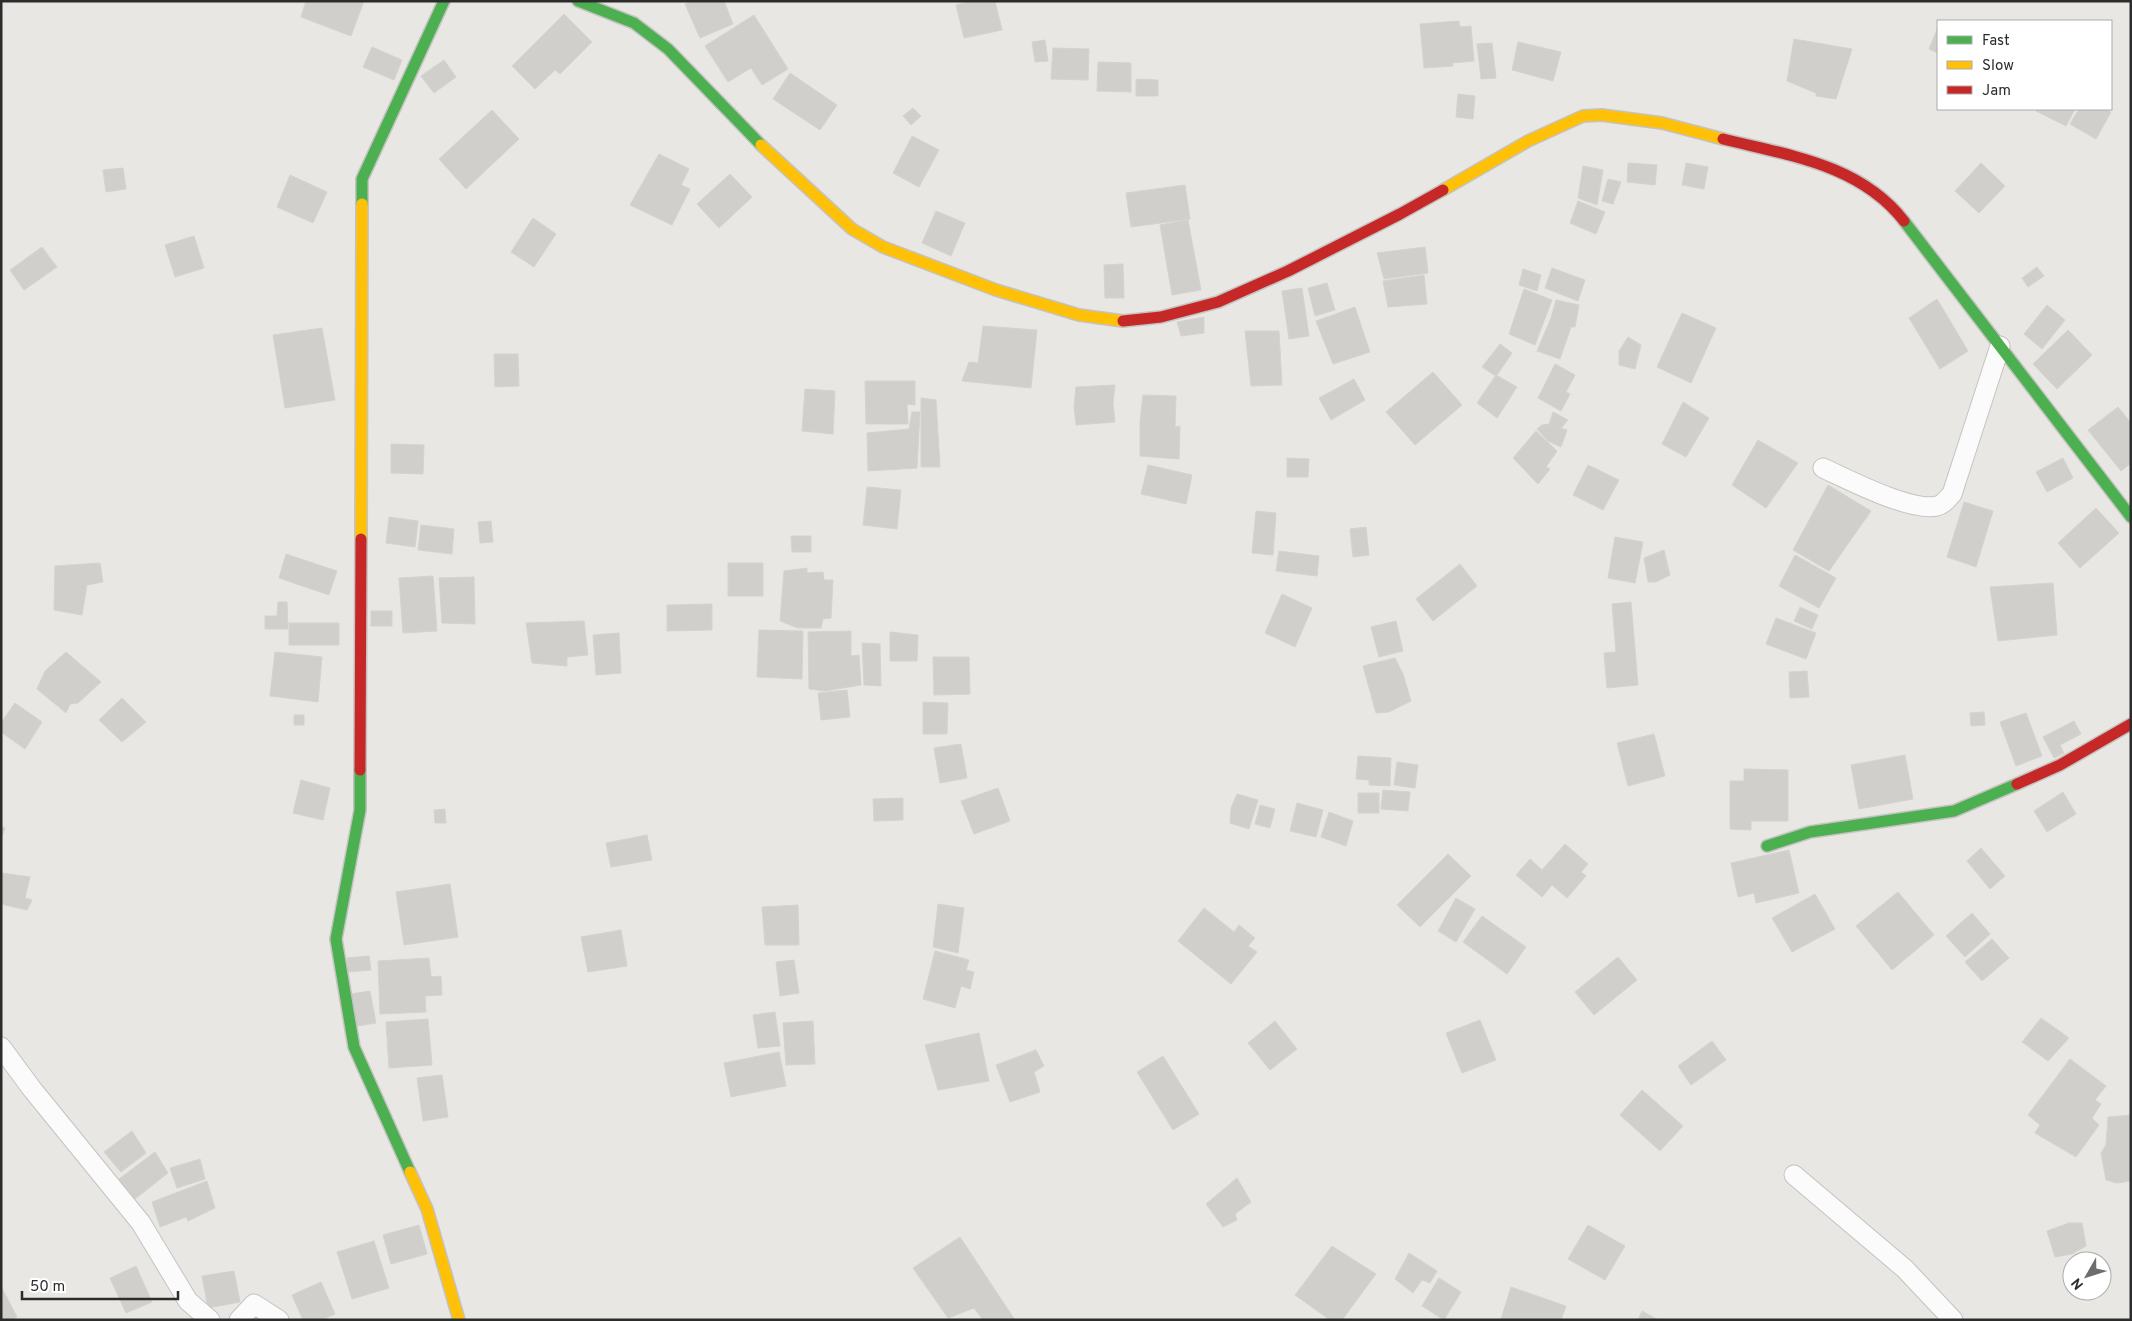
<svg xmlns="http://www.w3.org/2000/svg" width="2132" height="1321" viewBox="0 0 2132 1321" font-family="Overpass,sans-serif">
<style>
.building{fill:#d1cfcc;stroke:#d4d3cf}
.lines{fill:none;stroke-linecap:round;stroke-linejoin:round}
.street-casing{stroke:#c4c3c2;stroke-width:21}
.fast-casing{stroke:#c4c3c2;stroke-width:14}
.slow-casing{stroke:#c4c3c2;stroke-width:14}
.jam-casing{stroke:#c4c3c2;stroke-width:14}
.street{stroke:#fcfbfb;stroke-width:19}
.fast{stroke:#4caf50;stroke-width:11}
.slow{stroke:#ffc107;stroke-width:11}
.jam{stroke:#c62828;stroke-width:11}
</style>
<rect width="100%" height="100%" fill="#e9e7e3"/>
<g class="building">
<path d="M306,1H364L351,36L301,17Z"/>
<path d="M691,1H724L733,24L700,38L685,4Z"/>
<path d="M971,1H995L1002,30L964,38L956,5Z"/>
<path d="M564,14L592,42L560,74L555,70L535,89L512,66Z"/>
<path d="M754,15L788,69L762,85L751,68L728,82L705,46Z"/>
<path d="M1459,21L1460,27L1471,26L1474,61L1452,63L1453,66L1424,68L1420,24Z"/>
<path d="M1938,27V53L1929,49Z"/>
<path d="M1794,39L1852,49L1836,99L1816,96V93L1787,81Z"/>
<path d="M1045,40L1048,61L1035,62L1032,42Z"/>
<path d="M1518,42L1561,52L1553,81L1512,70Z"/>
<path d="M1492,43L1496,78L1481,79L1477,44Z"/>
<path d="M372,47L402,60L394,80L363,67Z"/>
<path d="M1053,48L1089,49L1088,80L1051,79Z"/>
<path d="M444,60L456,77L434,93L421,76Z"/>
<path d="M1098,62L1131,63V92L1097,91Z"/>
<path d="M790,73L837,105L820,130L773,99Z"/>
<path d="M1136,79L1158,80V96H1136Z"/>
<path d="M1458,94L1475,96L1473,119L1456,117Z"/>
<path d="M913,108L921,116L911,125L903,116Z"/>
<path d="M2037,109H2075L2066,126L2036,111Z"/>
<path d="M2079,109H2106L2111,112L2096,139L2070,124Z"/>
<path d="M492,110L519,139L466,189L439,159Z"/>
<path d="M912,136L939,150L919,187L893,173Z"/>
<path d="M659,154L689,169L681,185L690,189L672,225L630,205Z"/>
<path d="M1628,163L1657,165L1655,185L1627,182Z"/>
<path d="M1686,163L1708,167L1704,189L1682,185Z"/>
<path d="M1981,163L2005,186L1979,213L1955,191Z"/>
<path d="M1583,166L1603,170L1597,205L1578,198Z"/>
<path d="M123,168L126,189L106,192L103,170Z"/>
<path d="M730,174L752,197L719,228L697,204Z"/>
<path d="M290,175L327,192L313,223L277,207Z"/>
<path d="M1608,179L1621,182L1613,204L1602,201Z"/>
<path d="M1185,185L1190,219L1131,227L1126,193Z"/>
<path d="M1578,201L1605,212L1596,234L1570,223Z"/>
<path d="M936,211L965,223L951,256L922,243Z"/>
<path d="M533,218L556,234L534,267L511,252Z"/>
<path d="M1188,220L1201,290L1172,295L1160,225Z"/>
<path d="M194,236L204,268L175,277L165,245Z"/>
<path d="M42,247L57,267L24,290L10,270Z"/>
<path d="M1425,247L1428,273L1384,279L1377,253Z"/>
<path d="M1123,264L1124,298H1105L1104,265Z"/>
<path d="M2037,267L2044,276L2028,287L2022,278Z"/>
<path d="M1552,268L1585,280L1578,301L1545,288Z"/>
<path d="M1523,269L1541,275L1537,291L1519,285Z"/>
<path d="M1424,275L1427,304L1388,307L1383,281Z"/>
<path d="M1327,283L1335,310L1315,316L1308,288Z"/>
<path d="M1302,288L1309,336L1289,339L1282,291Z"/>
<path d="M1524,289L1552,300L1535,345L1509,334Z"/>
<path d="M1937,299L1968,351L1940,369L1909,318Z"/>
<path d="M1556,300L1579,305L1575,327H1571L1560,359L1537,351L1551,318Z"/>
<path d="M2047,305L2065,320L2042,349L2024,334Z"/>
<path d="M1355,307L1370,352L1333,364L1316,321Z"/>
<path d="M1682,313L1716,328L1691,383L1657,367Z"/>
<path d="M1204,317V333L1181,336L1177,322Z"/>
<path d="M983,326L1037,330L1031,388L962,381L969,362L978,363Z"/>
<path d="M322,328L335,400L285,408L273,335Z"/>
<path d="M2068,330L2092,355L2057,389L2033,364Z"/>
<path d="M1245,331H1279L1282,385L1251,386Z"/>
<path d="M1628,337L1641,345L1635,369L1619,365V351Z"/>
<path d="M1500,344L1512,353L1497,375H1494L1482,367Z"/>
<path d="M494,354H518L519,386L495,387Z"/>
<path d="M1555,364L1575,375L1566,392L1570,394L1561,411L1538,398Z"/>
<path d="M1433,372L1462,405L1415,445L1386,412Z"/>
<path d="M1496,375L1517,387L1497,418L1477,403Z"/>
<path d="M1354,379L1365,400L1331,420L1319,398Z"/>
<path d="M865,381H915V405L907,404L908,424H866Z"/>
<path d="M1115,385L1113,403L1115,422L1076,425L1074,406L1076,387Z"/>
<path d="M805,389L835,391L833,434L802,431Z"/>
<path d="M1143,395L1176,396L1175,427L1180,426L1179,459L1140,456V422Z"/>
<path d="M921,398L936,400L940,467H921Z"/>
<path d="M1683,402L1709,418L1686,457L1662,444Z"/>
<path d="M2118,407L2131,423V463L2121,471L2088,430Z"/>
<path d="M912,412H920L917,468L868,471L867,433L909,429Z"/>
<path d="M1553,412L1568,420L1561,428L1567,430L1561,447L1548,441L1537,429L1542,425L1549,424Z"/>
<path d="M1536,431L1557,451L1546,467L1550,469L1538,484L1513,458Z"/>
<path d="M1758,440L1798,463L1766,508L1732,485Z"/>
<path d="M391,444L424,445L423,474L391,473Z"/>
<path d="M1287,458L1309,459L1308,477H1287Z"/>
<path d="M2063,458L2073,478L2047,492L2036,472Z"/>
<path d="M1148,465L1192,475L1186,504L1141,494Z"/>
<path d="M1588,465L1619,480L1603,510L1573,495Z"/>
<path d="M1828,485L1871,511L1829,571L1793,550Z"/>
<path d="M867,487L901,490L897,529L863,525Z"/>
<path d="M1964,502L1993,511L1976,567L1947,557Z"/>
<path d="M2096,508L2119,533L2080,568L2058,543Z"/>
<path d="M1256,511L1276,513L1273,555L1252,553Z"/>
<path d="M389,517L418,521L415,547L386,543Z"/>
<path d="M491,521L493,542L480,543L478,522Z"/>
<path d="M421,525L454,529L452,554L418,550Z"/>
<path d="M1366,527L1369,555L1353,557L1350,529Z"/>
<path d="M791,536H811V552H792Z"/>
<path d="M1615,537L1643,542L1635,583L1608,578Z"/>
<path d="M1664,550L1670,575L1656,582H1648L1644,558Z"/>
<path d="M1279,551L1319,556L1317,576L1276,571Z"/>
<path d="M286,554L337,571L329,595L279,578Z"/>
<path d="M1795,555L1836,578L1819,608L1779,586Z"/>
<path d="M100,563L103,582L87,585L82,615L54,610L55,566Z"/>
<rect x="728" y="563" width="35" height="33"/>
<path d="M1460,564L1477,586L1433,621L1416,599Z"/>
<path d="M807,568V573L823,572L824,580H833L831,618L823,619L821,628H798L780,621L784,571Z"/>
<path d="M433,576L437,631L403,633L399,578Z"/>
<path d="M474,577L475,624L442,623L439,578Z"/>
<path d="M2053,583L2057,635L1998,641L1990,587Z"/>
<path d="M1282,594L1312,608L1295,647L1265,633Z"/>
<path d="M278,602H287L288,629H265V616H277Z"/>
<path d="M1631,602L1638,685L1607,688L1604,653L1616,652L1612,604Z"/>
<path d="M712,604V630L667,631V605Z"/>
<path d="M1800,607L1818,615L1812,629L1794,621Z"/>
<rect x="371" y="611" width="21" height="15"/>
<path d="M1776,618L1816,633L1806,659L1766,644Z"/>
<path d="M584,621L588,655L567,657V666L532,663L526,623Z"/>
<path d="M1396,621L1403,651L1379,657L1371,627Z"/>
<rect x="289" y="623" width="50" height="22"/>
<path d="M759,630L803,631L802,679L757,677Z"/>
<path d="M851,631V656L859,655L861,685L825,691L809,689L808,632Z"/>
<path d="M890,632L918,635L917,661H890Z"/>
<path d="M619,633L621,673L596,675L593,635Z"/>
<path d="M862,643L880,644L881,686L864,685Z"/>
<path d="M66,652L101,682L78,703L70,704L66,713L37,689L45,671Z"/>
<path d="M275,652L322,657L318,702L270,696Z"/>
<path d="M933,657H969L970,694L934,695Z"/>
<path d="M1395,658L1403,674L1411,701L1389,712L1376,713L1363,666Z"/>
<path d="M1807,671L1809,697L1790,698L1789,672Z"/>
<path d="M847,690L850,717L821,720L818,693Z"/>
<path d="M122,698L146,722L122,742L99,720Z"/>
<path d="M923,702L948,703L947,734H923Z"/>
<path d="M15,703L42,722L25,749L1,732V723Z"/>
<path d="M1984,712L1985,725L1971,726L1970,713Z"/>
<path d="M2026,713L2042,756L2016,766L2000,722Z"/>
<rect x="294" y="715" width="10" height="10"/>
<path d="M2074,721L2081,734L2060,745L2064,753L2054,758L2043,737Z"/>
<path d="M1654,734L1665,776L1628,786L1617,743Z"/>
<path d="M961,744L967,778L940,783L934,748Z"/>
<path d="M1905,755L1913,799L1859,809L1851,765Z"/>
<path d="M1358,756L1391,758L1390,786L1369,785V780L1356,779Z"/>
<path d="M1397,762L1418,765L1415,788L1394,785Z"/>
<path d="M1744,769L1788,770V821H1751V830L1730,829V781H1744Z"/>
<path d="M301,780L330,788L323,820L293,813Z"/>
<path d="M998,788L1010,821L974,834L961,801Z"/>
<path d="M1383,790L1410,792L1408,811L1381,809Z"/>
<path d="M2063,792L2076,814L2047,832L2034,811Z"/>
<rect x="1358" y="793" width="21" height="20"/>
<path d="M1237,794L1258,800L1249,829L1230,823L1231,808Z"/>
<path d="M903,798V820L874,821L873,799Z"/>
<path d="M1297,803L1323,810L1316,837L1290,831Z"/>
<path d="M1260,805L1275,809L1270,828L1255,824Z"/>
<path d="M445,809L446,823H435L434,810Z"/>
<path d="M1329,812L1353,821L1346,846L1321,837Z"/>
<path d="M1,826L5,828L1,839Z"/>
<path d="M647,835L652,860L611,867L606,843Z"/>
<path d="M1565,844L1588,864L1581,872L1586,876L1567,898L1552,885L1542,897L1516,875L1530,859L1542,870Z"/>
<path d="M1981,848L2005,876L1990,889L1967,861Z"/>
<path d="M1789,850L1799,893L1756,903L1754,893L1738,897L1731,863Z"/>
<path d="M1448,854L1471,876L1420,927L1397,905Z"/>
<path d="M1,873L30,877L25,898L32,900L27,910L1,904Z"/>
<path d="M450,884L458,937L404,945L396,892Z"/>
<path d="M1898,892L1934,935L1892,970L1856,926Z"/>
<path d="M1815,894L1835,929L1792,952L1772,918Z"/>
<path d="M1456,898L1475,909L1456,942L1438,931Z"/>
<path d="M938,904L964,908L958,953L933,947Z"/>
<path d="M798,905L799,945H765L762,907Z"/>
<path d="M1204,908L1234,932L1239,925L1255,938L1248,946L1257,952L1231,984L1178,941Z"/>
<path d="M1972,913L1990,934L1965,957L1946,936Z"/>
<path d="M1482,916L1526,947L1507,974L1463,942Z"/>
<path d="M621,930L627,966L588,972L581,937Z"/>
<path d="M1992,939L2009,958L1982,981L1965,962Z"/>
<path d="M935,951L969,960L966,970L974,972L970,989L961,986L955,1008L923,999Z"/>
<path d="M369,956L371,970L348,972L347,958Z"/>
<path d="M1618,957L1637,980L1594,1015L1575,992Z"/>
<path d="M429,958L431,977L441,976L442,995L425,996L426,1012L380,1014L378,961Z"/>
<path d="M794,960L799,993L780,996L776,962Z"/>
<path d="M370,991L376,1023L357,1026L351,994Z"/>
<path d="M775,1012L780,1046L758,1048L753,1015Z"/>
<path d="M2041,1018L2069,1038L2048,1061L2022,1042Z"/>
<path d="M428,1019L432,1065L389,1068L386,1022Z"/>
<path d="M1480,1020L1496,1060L1462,1073L1446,1033Z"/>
<path d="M813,1021L815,1064L786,1065L783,1023Z"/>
<path d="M1275,1021L1297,1049L1270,1070L1248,1043Z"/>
<path d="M979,1033L989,1081L938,1090L925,1045Z"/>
<path d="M1712,1041L1726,1060L1691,1085L1678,1066Z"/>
<path d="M1036,1050L1044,1066L1034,1072L1040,1092L1010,1102L996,1065Z"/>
<path d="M779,1052L786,1086L731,1097L724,1063Z"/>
<path d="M1163,1056L1199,1114L1173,1130L1137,1072Z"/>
<path d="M2070,1059L2106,1086L2095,1100L2101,1104L2092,1118L2099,1125L2076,1157L2035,1133L2040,1125L2028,1115Z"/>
<path d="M442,1075L448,1117L423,1121L417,1078Z"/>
<path d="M1642,1090L1683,1126L1660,1151L1620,1115Z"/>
<path d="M2131,1115V1181L2117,1183L2106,1180L2101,1153L2106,1145L2108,1117Z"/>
<path d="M132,1131L146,1153L121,1172L104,1152Z"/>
<path d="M155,1152L168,1173L135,1199L119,1179Z"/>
<path d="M200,1159L205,1179L177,1188L170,1168Z"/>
<path d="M1237,1178L1251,1202L1235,1214L1237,1220L1223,1227L1206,1204Z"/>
<path d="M207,1181L215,1208L188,1221L186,1217L160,1227L152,1202Z"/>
<path d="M2069,1223H2082L2086,1246L2072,1254L2055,1257L2047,1231Z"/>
<path d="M419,1225L427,1254L391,1264L383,1235Z"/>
<path d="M1588,1225L1625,1246L1605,1280L1568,1259Z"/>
<path d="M960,1237L1015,1320H983L974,1308L948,1318L913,1268Z"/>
<path d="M374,1241L389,1288L352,1299L337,1252Z"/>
<path d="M1332,1246L1376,1274L1342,1320H1330L1295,1295Z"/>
<path d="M1409,1253L1437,1271L1430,1283L1422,1280L1413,1293L1395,1279Z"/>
<path d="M136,1266L152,1302L126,1313L110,1278Z"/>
<path d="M234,1271L240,1302L208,1308L202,1276Z"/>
<path d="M1439,1278L1461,1292L1444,1320L1422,1306Z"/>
<path d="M321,1282L335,1314L321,1320H303L292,1295Z"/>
<path d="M1511,1287L1566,1306L1561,1320L1501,1319Z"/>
<path d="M2,1288L17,1317L11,1320H1Z"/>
<path d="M1642,1311L1658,1320H1638Z"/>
</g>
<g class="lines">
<g class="street-casing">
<g id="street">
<path d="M1823,468C1849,480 1911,512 1937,506C1943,505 1947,499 1952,494L2000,346"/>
<path d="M1,1047L32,1089L141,1223L188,1301L210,1320"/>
<path d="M1794,1175L1905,1269L1953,1320"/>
<path d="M239,1320L254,1304L279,1320"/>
</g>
</g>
<g class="fast-casing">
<g id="fast">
<path d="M578,1L634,23L668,49L761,145"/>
<path d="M362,204V179L444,1"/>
<path d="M1904,221L2131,517"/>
<path d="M360,770V810L336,939L354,1047L410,1172"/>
<path d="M1767,846L1810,832L1954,811L2017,784"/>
</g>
</g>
<g class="slow-casing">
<g id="slow">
<path d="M761,145L852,229L883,247L996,290L1079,315L1123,321"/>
<path d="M1443,190L1528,141L1583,116L1602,115L1662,123L1723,139"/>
<path d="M361,539L362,204"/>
<path d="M410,1172L427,1209L459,1320"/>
</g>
</g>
<g class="jam-casing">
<g id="jam">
<path d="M1723,139C1787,155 1860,164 1904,221"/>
<path d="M1123,321L1161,317L1218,302L1288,271L1400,214L1443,190"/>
<path d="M360,770L361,539"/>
<path d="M2017,784L2060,765L2131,724"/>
</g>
</g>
<use href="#street" class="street"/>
<use href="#fast" class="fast"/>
<use href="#slow" class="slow"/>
<use href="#jam" class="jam"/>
</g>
<rect width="2132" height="1321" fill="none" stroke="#2c2c2c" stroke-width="5"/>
<rect x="1937" y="20" width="175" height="90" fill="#ffffff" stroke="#ababab"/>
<rect x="1947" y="36" width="25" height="8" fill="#4caf50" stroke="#ababab"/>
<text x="1982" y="45" font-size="15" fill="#2c2c2c">Fast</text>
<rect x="1947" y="61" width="25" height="8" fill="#ffc107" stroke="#ababab"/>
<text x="1982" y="70" font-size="15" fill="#2c2c2c">Slow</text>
<rect x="1947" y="86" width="25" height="8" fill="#c62828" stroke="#ababab"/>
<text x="1982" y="95" font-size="15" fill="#2c2c2c">Jam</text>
<g transform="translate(2087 1276) rotate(231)"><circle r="24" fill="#ffffff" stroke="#ababab"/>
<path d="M0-4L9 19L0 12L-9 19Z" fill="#6e6d6c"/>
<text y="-8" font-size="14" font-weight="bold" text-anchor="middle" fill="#2c2c2c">N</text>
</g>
<path d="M22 1291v8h156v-8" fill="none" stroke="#2c2c2c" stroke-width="2.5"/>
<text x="30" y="1291" font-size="15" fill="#2c2c2c" stroke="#ffffff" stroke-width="4" paint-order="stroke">50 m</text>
</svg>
